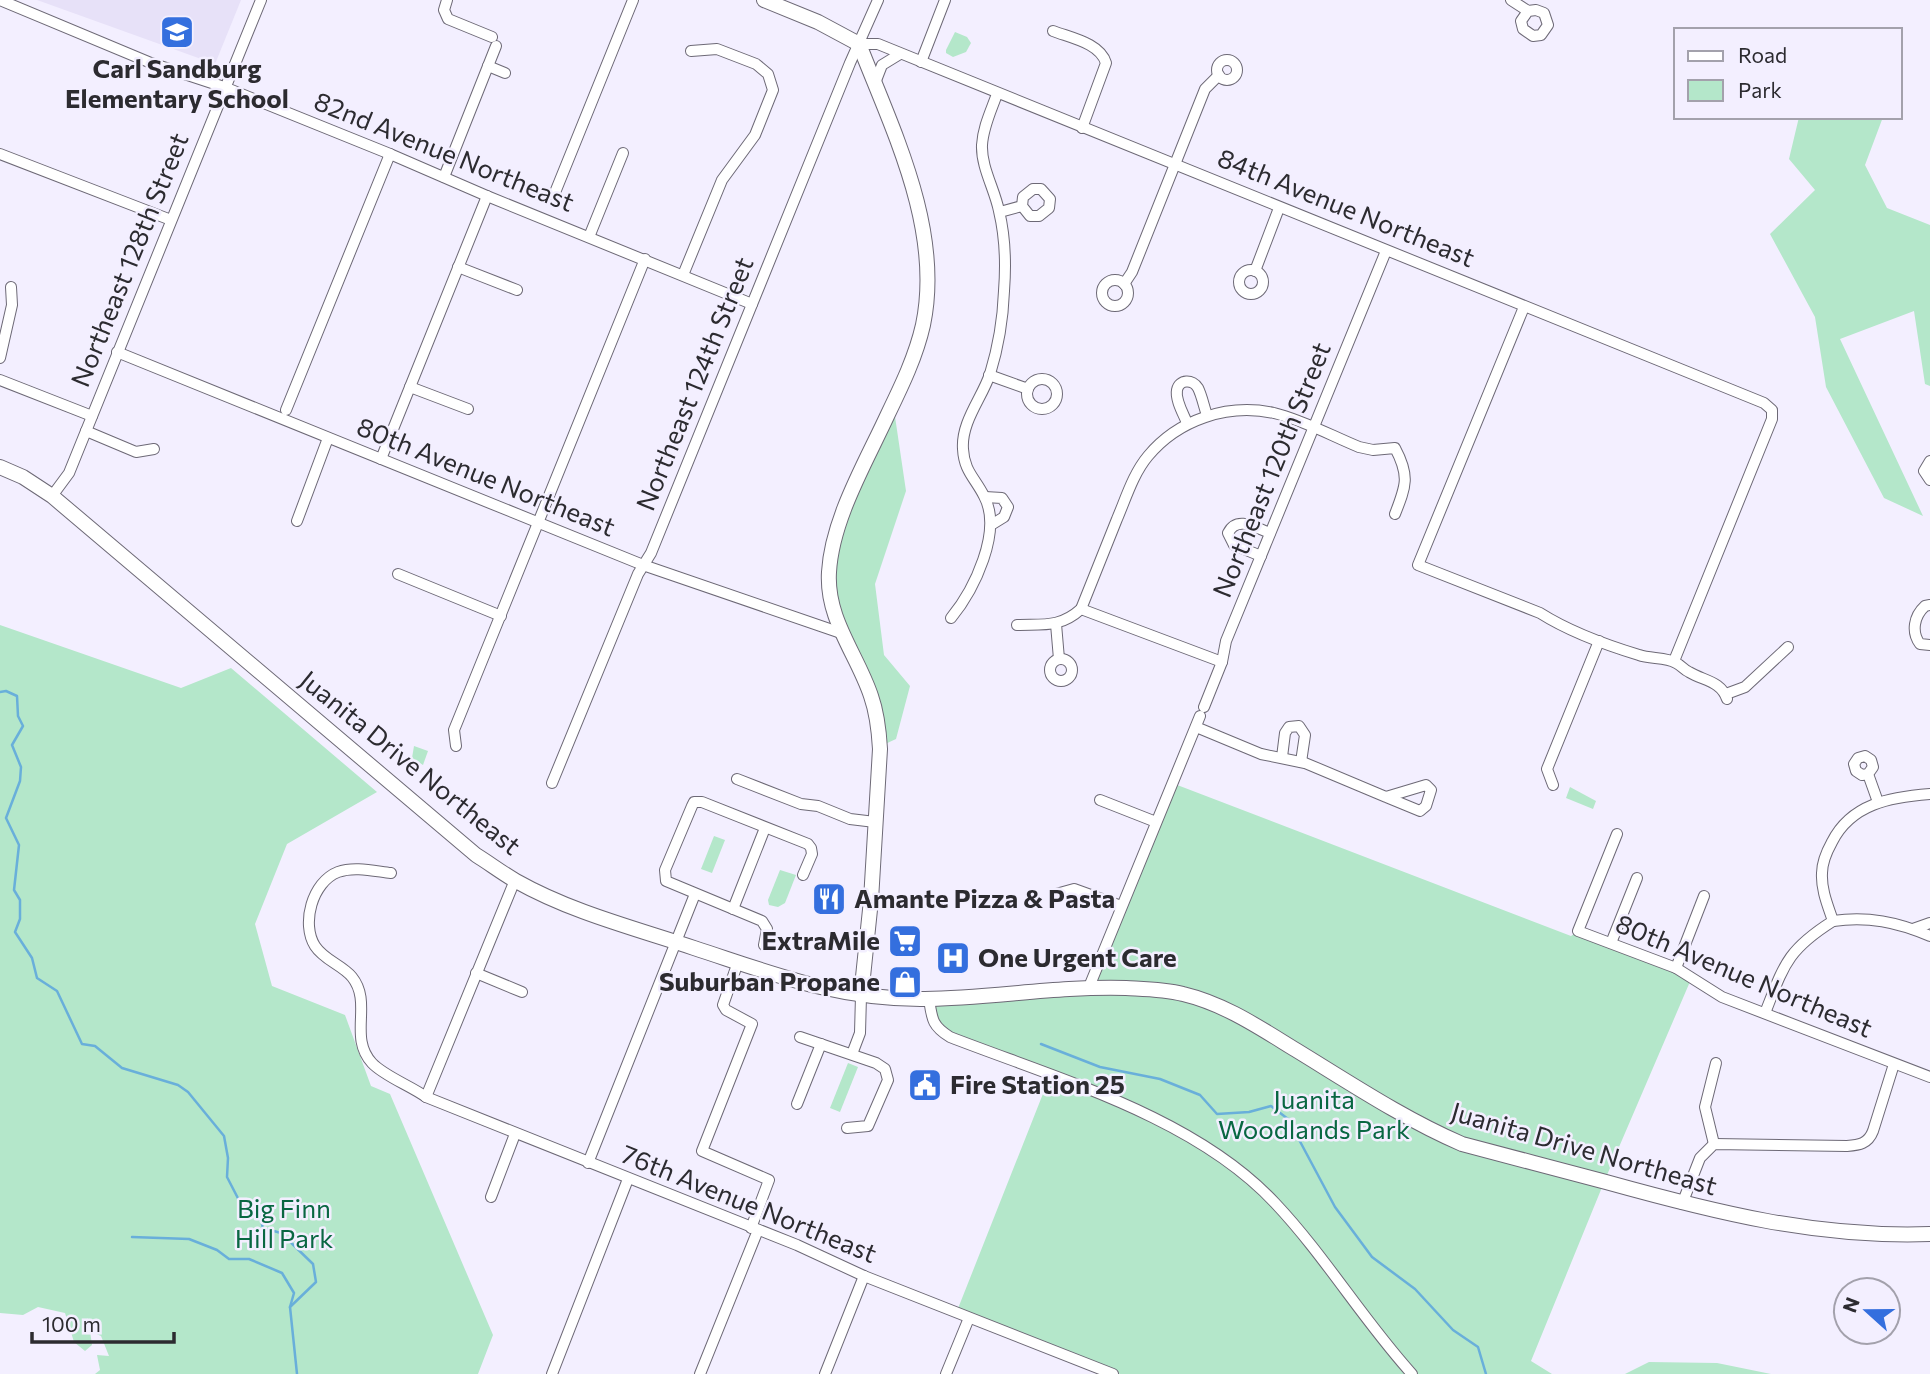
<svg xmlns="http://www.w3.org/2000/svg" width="1930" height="1374" viewBox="0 0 1930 1374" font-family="Commissioner,sans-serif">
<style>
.built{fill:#e7e1f8}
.green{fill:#b4e7ca}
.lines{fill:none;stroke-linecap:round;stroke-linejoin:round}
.stream{stroke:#69afda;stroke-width:2.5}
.street-casing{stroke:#6d6976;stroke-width:12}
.secondary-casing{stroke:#6d6976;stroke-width:16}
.street{stroke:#fff;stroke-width:10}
.secondary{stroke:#fff;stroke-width:14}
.labels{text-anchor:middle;stroke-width:5;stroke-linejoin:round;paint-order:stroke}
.poi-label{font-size:26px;font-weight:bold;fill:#2c2b30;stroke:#f3efff;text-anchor:start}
.street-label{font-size:26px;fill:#2c2b30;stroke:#f3efff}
.park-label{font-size:26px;fill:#096742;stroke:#f3efff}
</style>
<rect width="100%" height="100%" fill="#f3efff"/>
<path class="built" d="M37,0H241L215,64Z"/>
<g class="green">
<path d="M955,32L967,37L971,43L966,52L953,57L946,53V50Z"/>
<path d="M1799,117H1883L1865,165L1887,208L1930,225V386L1925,384L1914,311L1840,339L1923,516L1884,498L1826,387L1815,317L1770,234L1815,190L1789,159Z"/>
<path d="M893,403L906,491L875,584L884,655L910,686L896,739L883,745L841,633L830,555Z"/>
<path d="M0,625L181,688L231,668L377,792L287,844L255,924L272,986L345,1015L371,1086L390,1094L493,1335L478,1374H95L100,1370L97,1355L109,1356L101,1336L90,1331L92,1345L85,1351L74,1342L65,1313L38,1307L23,1315L0,1313Z"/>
<path d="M414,746L428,751L423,765L412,758Z"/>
<path d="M1172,783L1571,936L1578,931L1692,977L1607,1175L1531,1361L1552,1374H1120L957,1311L1050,1076L938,1030L929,999L1089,987Z"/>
<path d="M1570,787L1596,801L1593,809L1566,798Z"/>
<path d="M714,836L725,840L712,873L701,869Z"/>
<path d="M780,870L796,875L785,903L778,907L769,905L768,900Z"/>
<path d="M848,1063L858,1067L840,1112L830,1108Z"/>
<path d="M1649,1362L1717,1363L1771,1374H1625Z"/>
</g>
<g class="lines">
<g class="stream">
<path d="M0,692L6,691L17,696L18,716L23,726L12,745L21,767L20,781L6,818L19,845L14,890L20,900V919L15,932L32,958L37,978L57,991L82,1044L95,1046L122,1068L178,1085L188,1092L224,1136L228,1158L227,1177L243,1208H251L260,1217L263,1228L281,1233L313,1264L316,1282L290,1307L297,1374"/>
<path d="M1041,1044L1100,1067L1160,1079L1200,1095L1217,1114L1249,1112L1271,1106L1288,1119L1335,1207L1372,1257L1415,1289L1453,1330L1478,1347L1486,1374"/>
<path d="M132,1237L189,1239L217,1250L229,1259H249L282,1273L294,1293L290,1307"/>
</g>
<g class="street-casing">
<g id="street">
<path d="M0,0L151,63L224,87L390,154L487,196L752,304"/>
<path d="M447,0L444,10L448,19L492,37"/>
<path d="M1511,0L1528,11L1536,10L1544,13L1548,25L1541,35L1533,36L1523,29L1521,21L1528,11"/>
<path d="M1053,31C1071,38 1100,43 1106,63L1082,128"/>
<path d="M859,44H878L1764,403L1772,410V419L1674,661"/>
<circle cx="1227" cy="70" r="10"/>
<path d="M921,62L945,0"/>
<path d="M488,66L505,73"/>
<path d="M875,83L882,65L900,54"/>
<path d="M0,154L171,220"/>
<path d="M444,177L496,46"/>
<path d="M554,195L633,0"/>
<path d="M1000,212L1022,206L1030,216H1039L1049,208L1050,199L1041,189H1033L1023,197L1022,206"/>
<path d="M589,237L623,153"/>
<path d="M458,267L517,290"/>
<circle cx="1251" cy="282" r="12"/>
<path d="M1255,271L1279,208"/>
<path d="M683,275L722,180L755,135L773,90L768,74L756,64L717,49L691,51"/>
<circle cx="1115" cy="293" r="13"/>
<path d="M1124,284L1132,272L1205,89L1219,75"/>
<path d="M1524,307L1418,565L1540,613C1570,632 1606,645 1639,655C1650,659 1667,657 1676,663C1681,665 1684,670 1689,672C1704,681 1721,681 1727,699"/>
<path d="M117,352L643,565L841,633"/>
<path d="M0,358L12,305L11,287"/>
<path d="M989,375L1028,389"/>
<circle cx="1042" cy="394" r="15"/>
<path d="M0,380L92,416"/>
<path d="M410,387L468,409"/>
<path d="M286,410L390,154"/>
<path d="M1187,423C1184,415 1175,400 1177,390C1179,379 1193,379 1198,388C1202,396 1204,407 1207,415"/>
<path d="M86,431L136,452L154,449"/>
<path d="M381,459L487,196"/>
<path d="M1930,461L1924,471L1930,480"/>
<path d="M52,496L69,473L261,0"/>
<path d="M985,497L1002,498L1008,507L1004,517L991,525"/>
<path d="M297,521L328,438"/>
<path d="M1261,556L1234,545L1228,533C1237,515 1256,528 1270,533"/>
<path d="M398,574L501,616"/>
<path d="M1930,605L1925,606C1914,616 1911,632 1920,644L1930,645"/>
<path d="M1081,609C1093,579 1105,549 1117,519C1126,498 1133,474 1148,456C1178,420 1227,403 1274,413C1303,420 1332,436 1359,447L1373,450L1395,448C1410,476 1406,486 1395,514"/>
<path d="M951,618C974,590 1003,531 984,496C975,478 964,471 963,449C961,422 982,398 990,374C998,348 1003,318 1004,291C1006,265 1005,236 999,211C995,190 981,167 982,145C983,127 991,111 997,94"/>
<path d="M1056,624L1059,659"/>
<path d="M1017,625C1043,624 1060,628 1081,609L1222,662"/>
<circle cx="1061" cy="670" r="11"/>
<path d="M1726,694L1745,687L1788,647"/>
<path d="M1204,707L1222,662L1226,641L1386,251"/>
<path d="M1196,727L1261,754L1305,763L1386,797L1426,785L1431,790L1426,806L1420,811L1386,797"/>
<path d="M456,746L454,730L645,259"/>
<path d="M1282,757L1285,733L1289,727L1299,726L1305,735L1301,762"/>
<path d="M1868,774L1862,775L1856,771L1854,764L1858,758L1865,756L1871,760L1873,767L1868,774L1878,802"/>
<path d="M737,779L801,804L818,806L850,819L875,822"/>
<path d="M552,783L638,574L651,553L850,63L878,0"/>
<path d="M1553,785L1547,769L1599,641"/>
<path d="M1100,800L1156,822"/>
<path d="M1617,834L1578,931L1676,968L1722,997L1930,1077"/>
<path d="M391,873C374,871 354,866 338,872C312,882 301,924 315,946C324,960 342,965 352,977C373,1003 348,1037 372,1063C384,1076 411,1086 426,1097L797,1245L864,1276L1113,1374"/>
<path d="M1056,894L1074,889L1121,906"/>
<path d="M733,909L765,828"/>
<path d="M1833,921C1868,916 1897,922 1930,936"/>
<path d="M1913,929L1930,923"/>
<path d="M1611,943L1637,878"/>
<path d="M764,945L767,929L762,921L666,881L665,870L692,806L694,802H702L808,844L811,848L812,854L803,875"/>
<path d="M738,962L723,1005L726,1010L752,1024L702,1151L769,1180L751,1228"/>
<path d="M1676,968L1704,896"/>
<path d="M476,973L522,992"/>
<path d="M1089,987L1200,716"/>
<path d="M929,999C932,1019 932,1026 950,1037C1058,1079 1195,1117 1275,1203C1325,1256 1363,1320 1412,1374"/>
<path d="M1765,1013C1784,965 1787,950 1833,921C1828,906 1821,890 1822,873C1822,863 1827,851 1832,842C1851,804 1890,797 1930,794"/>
<path d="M800,1037L876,1063L885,1069L888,1080L868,1126L847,1128"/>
<path d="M852,1054L860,1033L861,996"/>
<path d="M426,1097L515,880"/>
<path d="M797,1104L821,1044"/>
<path d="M1714,1144L1705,1107L1716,1063"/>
<path d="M588,1163L695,894"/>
<path d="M491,1197L515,1134"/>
<path d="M1682,1204L1700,1158L1714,1144L1847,1146C1859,1145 1868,1144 1873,1131L1894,1064"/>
<path d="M552,1374L628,1179"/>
<path d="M700,1374L758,1230"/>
<path d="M825,1374L864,1276"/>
<path d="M946,1374L969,1318"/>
</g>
</g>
<g class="secondary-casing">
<g id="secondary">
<path d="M764,0L818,22L859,44C893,131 943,230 923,325C916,356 902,385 888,414C866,462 832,519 829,572C826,619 857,654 871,696C877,713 879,731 880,749L871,900L861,996"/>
<path d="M0,467L23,477L52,496L476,855C489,863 502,873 516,881C571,912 634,928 694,948C774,974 838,1000 925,999C992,998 1058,986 1126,988C1145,989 1164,989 1183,994C1225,1004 1260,1028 1296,1050C1350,1083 1404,1119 1462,1144C1510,1157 1558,1169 1606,1182C1714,1212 1816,1238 1930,1234"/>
</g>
</g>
<use href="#street" class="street"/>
<use href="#secondary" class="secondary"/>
</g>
<defs>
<g id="school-square" transform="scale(1.75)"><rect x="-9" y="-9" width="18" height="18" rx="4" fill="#346fde" stroke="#f3efff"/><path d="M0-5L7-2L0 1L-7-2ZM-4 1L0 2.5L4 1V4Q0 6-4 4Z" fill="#fff"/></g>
<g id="restaurant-square" transform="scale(1.75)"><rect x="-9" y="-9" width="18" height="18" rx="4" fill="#346fde" stroke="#f3efff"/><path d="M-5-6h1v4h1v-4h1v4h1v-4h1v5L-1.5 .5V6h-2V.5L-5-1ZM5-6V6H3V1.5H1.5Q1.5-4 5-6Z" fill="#fff"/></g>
<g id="supermarket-square" transform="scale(1.75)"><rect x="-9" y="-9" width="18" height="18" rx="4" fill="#346fde" stroke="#f3efff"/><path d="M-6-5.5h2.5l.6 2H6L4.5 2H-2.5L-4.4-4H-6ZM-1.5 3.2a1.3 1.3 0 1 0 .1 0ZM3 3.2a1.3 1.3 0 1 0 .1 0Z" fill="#fff"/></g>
<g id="hospital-square" transform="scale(1.75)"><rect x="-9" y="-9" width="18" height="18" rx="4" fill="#346fde" stroke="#f3efff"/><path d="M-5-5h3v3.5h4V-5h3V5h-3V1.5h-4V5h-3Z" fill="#fff"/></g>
<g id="shop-square" transform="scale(1.75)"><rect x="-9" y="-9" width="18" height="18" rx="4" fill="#346fde" stroke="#f3efff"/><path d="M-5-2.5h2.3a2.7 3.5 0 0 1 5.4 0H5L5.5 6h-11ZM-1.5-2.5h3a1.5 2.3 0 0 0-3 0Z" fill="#fff"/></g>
<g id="civic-square" transform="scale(1.75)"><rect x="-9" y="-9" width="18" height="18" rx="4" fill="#346fde" stroke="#f3efff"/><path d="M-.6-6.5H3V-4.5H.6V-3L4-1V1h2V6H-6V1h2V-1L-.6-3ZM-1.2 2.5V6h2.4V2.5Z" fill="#fff"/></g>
</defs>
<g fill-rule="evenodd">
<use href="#school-square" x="177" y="32"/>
<use href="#restaurant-square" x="829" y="899"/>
<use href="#supermarket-square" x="905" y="941"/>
<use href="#hospital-square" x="953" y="958"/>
<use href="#shop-square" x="905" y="982"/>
<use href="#civic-square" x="925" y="1085"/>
</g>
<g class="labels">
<g class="poi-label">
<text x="177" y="78" text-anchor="middle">Carl Sandburg<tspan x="177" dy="30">Elementary School</tspan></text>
<text x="854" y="908">Amante Pizza &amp; Pasta</text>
<text x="880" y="950" text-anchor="end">ExtraMile</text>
<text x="978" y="967">One Urgent Care</text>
<text x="880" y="991" text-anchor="end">Suburban Propane</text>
<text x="950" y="1094">Fire Station 25</text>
</g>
<g class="street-label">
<text transform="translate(444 152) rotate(22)" y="9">82nd Avenue Northeast</text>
<text transform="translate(1346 208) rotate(22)" y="9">84th Avenue Northeast</text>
<text transform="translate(130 260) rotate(-68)" y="9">Northeast 128th Street</text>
<text transform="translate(695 384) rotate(-68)" y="9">Northeast 124th Street</text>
<text transform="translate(1272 470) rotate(-68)" y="9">Northeast 120th Street</text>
<text transform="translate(486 477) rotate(22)" y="9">80th Avenue Northeast</text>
<text transform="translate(410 763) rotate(39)" y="9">Juanita Drive Northeast</text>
<text transform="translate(1744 976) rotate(23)" y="9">80th Avenue Northeast</text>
<text transform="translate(1584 1149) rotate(16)" y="9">Juanita Drive Northeast</text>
<text transform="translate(749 1204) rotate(22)" y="9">76th Avenue Northeast</text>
</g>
<g class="park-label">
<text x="1314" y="1109">Juanita<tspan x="1314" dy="30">Woodlands Park</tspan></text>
<text x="284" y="1218">Big Finn<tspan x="284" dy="30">Hill Park</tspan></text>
</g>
</g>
<rect x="1674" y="28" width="228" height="91" fill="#f3efff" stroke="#a3a1ac" stroke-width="2"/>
<rect x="1688" y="51" width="35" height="10" fill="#ffffff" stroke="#a3a1ac" stroke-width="2"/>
<text x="1738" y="63" font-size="21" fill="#2c2b30">Road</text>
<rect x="1688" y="80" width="35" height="21" fill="#b4e7ca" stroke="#a3a1ac" stroke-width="2"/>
<text x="1738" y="98" font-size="21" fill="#2c2b30">Park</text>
<g transform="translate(1867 1311) rotate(291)"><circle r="33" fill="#f3efff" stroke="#a3a1ac" stroke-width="2"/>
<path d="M0-5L12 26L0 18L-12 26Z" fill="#346fde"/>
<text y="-10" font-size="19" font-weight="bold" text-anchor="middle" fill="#2c2b30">N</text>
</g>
<path d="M32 1332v10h142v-10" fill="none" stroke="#2c2b30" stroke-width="3.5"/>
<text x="42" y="1332" font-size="21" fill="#2c2b30" stroke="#f3efff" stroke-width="5" paint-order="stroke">100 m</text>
</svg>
